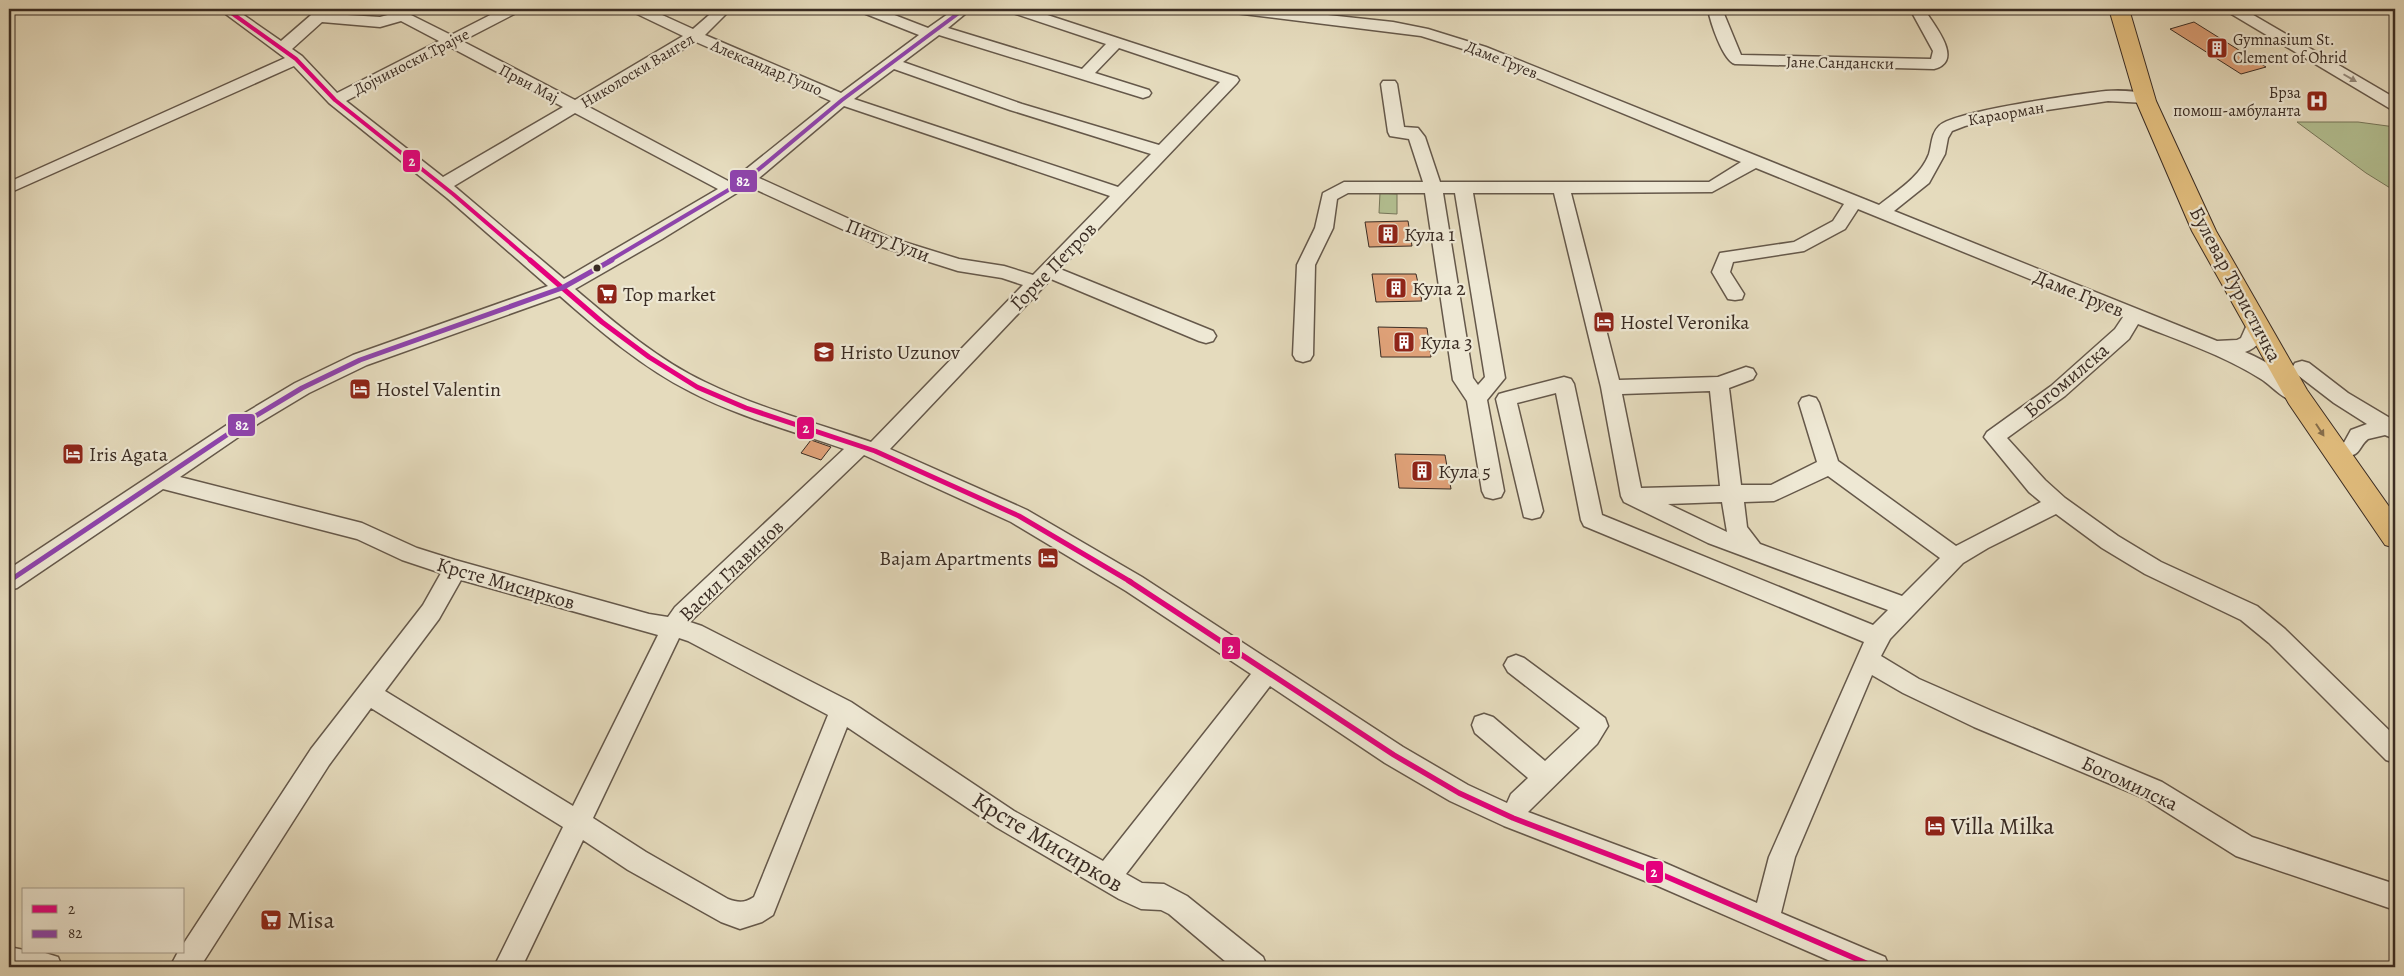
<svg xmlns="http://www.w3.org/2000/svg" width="2404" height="976" viewBox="0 0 2404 976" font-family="Alegreya,serif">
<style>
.green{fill:#b3c092;stroke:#76765a}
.building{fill:#dfa178;stroke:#3a2c23}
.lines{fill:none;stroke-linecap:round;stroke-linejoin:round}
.minor-casing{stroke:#65584a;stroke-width:3}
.major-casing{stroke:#3a2c23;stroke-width:2}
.minor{fill:#eee8d4;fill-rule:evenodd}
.major{fill:#e2be7e;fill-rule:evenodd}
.bus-1-far2-casing{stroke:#eee8d4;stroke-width:7}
.bus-1-far1-casing{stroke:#eee8d4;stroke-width:9}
.bus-1-casing{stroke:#eee8d4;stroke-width:9}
.bus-2-far1-casing{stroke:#eee8d4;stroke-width:7}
.bus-2-casing{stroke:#eee8d4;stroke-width:9}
.bus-1-far2{stroke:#e5007d;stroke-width:4}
.bus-1-far1{stroke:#e5007d;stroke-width:5}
.bus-1{stroke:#e5007d;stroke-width:5.5}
.bus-2-far1{stroke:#8e44ad;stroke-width:4}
.bus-2{stroke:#8e44ad;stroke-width:5}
.oneway{fill:#948a7c}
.oneway2{fill:#866e4c}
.bus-dot{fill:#3a2c23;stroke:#eee8d4;stroke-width:2}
.labels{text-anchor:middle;stroke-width:4.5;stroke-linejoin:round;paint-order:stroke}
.far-poi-label{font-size:16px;fill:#3a2c23;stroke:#eee8d4;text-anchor:start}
.far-street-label{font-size:16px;fill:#3a2c23;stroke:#eee8d4}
.poi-label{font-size:20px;fill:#3a2c23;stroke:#eee8d4;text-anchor:start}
.street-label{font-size:20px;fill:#3a2c23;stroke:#eee8d4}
.near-poi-label{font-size:24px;fill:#3a2c23;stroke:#eee8d4;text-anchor:start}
.near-street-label{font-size:24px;fill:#3a2c23;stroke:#eee8d4}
.line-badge{stroke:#eee8d4;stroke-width:2}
.badge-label{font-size:14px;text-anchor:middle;font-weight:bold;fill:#fff}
</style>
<rect width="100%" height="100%" fill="#e5dbbd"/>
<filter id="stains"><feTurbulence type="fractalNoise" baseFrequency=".004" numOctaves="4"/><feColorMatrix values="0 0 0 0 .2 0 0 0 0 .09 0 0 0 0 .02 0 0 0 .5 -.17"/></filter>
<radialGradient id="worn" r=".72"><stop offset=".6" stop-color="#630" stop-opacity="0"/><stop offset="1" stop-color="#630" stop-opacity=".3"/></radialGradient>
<g class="green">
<path d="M2297,122H2358L2395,127V191L2366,173Z"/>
<path d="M1380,193L1397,194V214L1379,213Z"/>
</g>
<g class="building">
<path d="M2194,22L2266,67L2241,74L2170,29Z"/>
<path d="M1408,221L1412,246L1369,247L1365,222Z"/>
<path d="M1372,274H1416L1422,301L1376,302Z"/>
<path d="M1378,327L1427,328L1431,357H1381Z"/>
<path d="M811,440L831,447L821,460L801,453Z"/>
<path d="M1395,454L1445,455L1451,489L1399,488Z"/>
</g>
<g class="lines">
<g class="minor-casing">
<g id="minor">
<path d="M219,9H235L281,41L318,9H334L331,14L380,17L403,11L451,35L502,9H520L518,12L462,41L575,100L683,36L633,12L631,9H649L693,29L716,9H731L705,35L841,93L919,35L861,12L859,9H879L928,28L955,9H971L948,28L1082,69L1106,44L1010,12L1008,9H1029L1237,77L1239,80L1237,83L1060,269L1213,331L1216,336L1213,341L1206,343L1199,341L1051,279L890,449L1027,510L1142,577L1403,747L1468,785L1507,803L1511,794L1528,778L1475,733L1472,725L1475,717L1484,714L1493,717L1545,761L1580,728L1508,672L1504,665L1508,658L1516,655L1524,658L1605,718L1608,726L1597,744L1528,812L1665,863L1757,903L1769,857L1864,642L1584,526L1581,520L1556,393L1517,403L1543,511L1540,517L1532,519L1524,517L1496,399L1499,394L1506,392L1564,377L1571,379L1574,384L1602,515L1873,625L1888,610L1708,543L1624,502L1621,496L1601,387L1554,193H1473L1505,378L1487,400L1504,491L1501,497L1493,499L1485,497L1482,491L1467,401L1453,380L1425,193H1348L1337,199L1333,228L1315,265L1313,355L1310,360L1303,362L1296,360L1293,355L1297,265L1315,228L1323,193L1344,182H1423L1409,139L1390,136L1388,132L1381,84L1383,81H1395L1397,84L1404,127L1418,128L1425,137L1440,182H1709L1741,162L1476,53L1421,36L1235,13L1228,9H1272L1393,22L1428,29L1486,47L1879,205C1898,190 1920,177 1929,154C1932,144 1931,134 1939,126C1953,111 2080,94 2106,91C2120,90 2138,91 2152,95L2154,98L2152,101L2146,103L2108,101L2000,117L1965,126L1952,131L1948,138L1945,154L1929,183L1894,211L2217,341L2237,340L2241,338L2249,320L2256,318L2263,320L2266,325C2263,338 2258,348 2245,352C2262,359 2297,379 2306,395L2303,400C2286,405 2274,387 2261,379C2223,355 2180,341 2138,324L2129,339L2065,396L2007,438L2045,480L2065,498L2118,536L2161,562L2257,606L2285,629L2395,736V763L2386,760L2269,643L2241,620L2145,574L2102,548L2056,514L1988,548L1963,563L1890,639L1881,656L1919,679L1992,711L2162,782L2252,837L2395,884V910L2236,856L2144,798L1974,727L1903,693L1872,675L1795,857L1781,913L1885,957L1889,967H1844L1658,886L1504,826L1450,801L1385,763L1270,686L1126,874L1142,883L1164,884L1187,896L1263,957L1267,967H1232L1169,914L1161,910L1141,909L1119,899L996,827L847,727L773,915L762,922L740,929L721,922L628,870L583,840L522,967H494L563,827L371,708L329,765L200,967H170L178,952H184V943L311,749L423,605L441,573L402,560L357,539L163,489L17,588L9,590V569L245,413L295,383L353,355L548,286L447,198L329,103L294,66L9,193V182L285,58ZM401,21L439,41L337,93L302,56L292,49L322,22L380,27ZM939,35L1143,98L1149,96L1151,93L1149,90L1095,73L1119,48L1220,82L1159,145L1022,104L903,62ZM696,42L831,101L730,182L587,106ZM450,47L563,107L443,177L346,101ZM894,69L1010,110L1151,154L1118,187L854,99ZM844,106L1110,196L1033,275L1004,266L959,259L891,238L759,178ZM575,113L718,189L564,279L454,186ZM1756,168L1844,204L1833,221L1794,242L1720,253L1712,272L1728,299L1735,300L1742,299L1744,294L1730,272L1733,262L1804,251L1845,229L1858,209L2123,317L2115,329L2051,386L1987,432L1984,437L2029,492L2041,502L1956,546L1838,461L1819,403L1816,398L1809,396L1802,398L1799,403L1817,462L1771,485H1741L1729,388L1753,379L1756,374L1753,369L1746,367L1718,377L1619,380L1571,193L1712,192ZM748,186L879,246L958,271L1002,278L1023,285L871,442C816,423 758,408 705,382C658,360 615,323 575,289L662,239ZM1443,193H1455L1485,377L1478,385L1473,378ZM560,296C600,331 643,368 691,392C739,417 793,431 844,449L675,607L668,617L649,614L455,560L417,548L362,523L180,477L259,423L309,393L367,365ZM1710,391L1720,486L1641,488L1622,394ZM864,455L1011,522L1126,591L1251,674L1103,861L1014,811L851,702L702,626L690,622ZM1828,476L1940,558L1902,596L1760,544L1747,527L1744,502L1774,501ZM1722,502L1727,532L1668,504ZM461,580L658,635L573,806L385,691L439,619ZM679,638L688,641L828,715L754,897C744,903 739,903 728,899L646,852L593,818Z"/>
<path d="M1708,9H1722L1741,55L1931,59L1933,51L1910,9H1924C1934,25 1965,61 1934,69L1735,64C1723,61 1710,21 1708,9Z"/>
<path d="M2226,9H2243L2395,98V110L2389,108L2228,12Z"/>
<path d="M2302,361L2309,363L2348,393L2395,421V439L2385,435L2368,439C2358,447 2360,459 2344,454L2341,448L2351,430L2367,424L2334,403L2295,373L2292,368L2295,363Z"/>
<path d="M9,947L24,950V952H42L58,957L62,967H9Z"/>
</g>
</g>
<g class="major-casing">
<path id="major" d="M2109,9H2129L2156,101L2216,231L2307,390L2395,515V548L2385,545L2289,404L2192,231L2136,101Z"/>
</g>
<use href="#minor" class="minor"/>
<use href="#major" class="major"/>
<g class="bus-1-far2-casing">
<path id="bus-1-far2" d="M226,9L296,59L335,100L453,194L531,261"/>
</g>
<g class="bus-1-far1-casing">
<path id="bus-1-far1" d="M530,260L602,322L649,357L697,387L746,408L875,451L1019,516L1131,582"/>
</g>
<g class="bus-1-casing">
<path id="bus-1" d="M1129,581L1394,755L1459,793L1513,818L1665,876L1875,967"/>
</g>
<g class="bus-2-far1-casing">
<path id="bus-2-far1" d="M609,261L747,179L842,100L964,9"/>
</g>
<g class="bus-2-casing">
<path id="bus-2" d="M9,581L252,418L302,388L360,360L562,288L612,260"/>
</g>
<use href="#bus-1-far2" class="bus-1-far2"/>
<use href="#bus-1-far1" class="bus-1-far1"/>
<use href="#bus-1" class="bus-1"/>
<use href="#bus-2-far1" class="bus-2-far1"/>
<use href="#bus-2" class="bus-2"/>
</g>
<defs><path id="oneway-solid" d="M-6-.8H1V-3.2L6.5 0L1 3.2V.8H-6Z" transform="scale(1.25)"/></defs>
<use class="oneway" href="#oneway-solid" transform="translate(2350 78) rotate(30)"/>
<use class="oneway2" href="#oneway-solid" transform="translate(2320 430) rotate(57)"/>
<defs>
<g id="building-square" transform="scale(1.125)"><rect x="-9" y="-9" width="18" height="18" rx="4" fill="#8f2418" stroke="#eee8d4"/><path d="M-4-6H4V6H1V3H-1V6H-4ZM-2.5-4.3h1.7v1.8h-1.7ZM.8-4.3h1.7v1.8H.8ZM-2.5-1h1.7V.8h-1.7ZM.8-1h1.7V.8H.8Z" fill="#fff"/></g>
<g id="hospital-square" transform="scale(1.125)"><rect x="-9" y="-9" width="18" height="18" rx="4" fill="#8f2418" stroke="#eee8d4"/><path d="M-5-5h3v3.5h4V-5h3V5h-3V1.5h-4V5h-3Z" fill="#fff"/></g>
<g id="supermarket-square" transform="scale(1.125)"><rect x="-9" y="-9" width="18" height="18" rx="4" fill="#8f2418" stroke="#eee8d4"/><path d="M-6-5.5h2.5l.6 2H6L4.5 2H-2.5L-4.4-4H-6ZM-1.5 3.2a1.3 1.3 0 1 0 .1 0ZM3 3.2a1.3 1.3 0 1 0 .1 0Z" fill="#fff"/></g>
<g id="hotel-square" transform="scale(1.125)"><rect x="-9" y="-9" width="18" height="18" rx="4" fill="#8f2418" stroke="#eee8d4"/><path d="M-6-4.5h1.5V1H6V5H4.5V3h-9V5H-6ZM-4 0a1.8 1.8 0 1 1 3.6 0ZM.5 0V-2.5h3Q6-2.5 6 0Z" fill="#fff"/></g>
<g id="school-square" transform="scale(1.125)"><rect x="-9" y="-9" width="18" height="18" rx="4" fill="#8f2418" stroke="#eee8d4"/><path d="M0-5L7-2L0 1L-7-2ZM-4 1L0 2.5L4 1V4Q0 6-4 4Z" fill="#fff"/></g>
</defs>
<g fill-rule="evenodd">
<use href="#building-square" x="2217" y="48"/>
<use href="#hospital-square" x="2317" y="101"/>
<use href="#building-square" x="1388" y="234"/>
<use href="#building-square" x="1396" y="288"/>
<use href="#supermarket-square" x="607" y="294"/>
<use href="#hotel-square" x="1604" y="322"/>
<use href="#building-square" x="1404" y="342"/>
<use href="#school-square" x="824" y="352"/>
<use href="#hotel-square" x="360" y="389"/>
<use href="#hotel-square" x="73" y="454"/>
<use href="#building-square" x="1422" y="471"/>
<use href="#hotel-square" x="1048" y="558"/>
<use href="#hotel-square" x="1935" y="826"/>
<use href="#supermarket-square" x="271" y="920"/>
</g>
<circle class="bus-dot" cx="597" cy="268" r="4.5"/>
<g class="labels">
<g class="far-poi-label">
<text x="2233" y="45">Gymnasium St.<tspan x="2233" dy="18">Clement of Ohrid</tspan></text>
<text x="2301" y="98" text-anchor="end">Брза<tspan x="2301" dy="18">помош-амбуланта</tspan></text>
</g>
<g class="far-street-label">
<text transform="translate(1502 59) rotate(22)" y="6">Даме Груев</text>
<text transform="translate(411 61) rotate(-27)" y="6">Дојчиноски Трајче</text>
<text transform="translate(1840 62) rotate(1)" y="6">Јане Сандански</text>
<text transform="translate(767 67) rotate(23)" y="6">Александар Гушо</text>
<text transform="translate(637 70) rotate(-31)" y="6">Николоски Вангел</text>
<text transform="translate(529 83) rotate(28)" y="6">Први Мај</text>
<text transform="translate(2006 113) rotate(-10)" y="6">Караорман</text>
</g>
<g class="poi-label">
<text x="1404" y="241">Кула 1</text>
<text x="1412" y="295">Кула 2</text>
<text x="623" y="301">Top market</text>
<text x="1620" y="329">Hostel Veronika</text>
<text x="1420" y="349">Кула 3</text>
<text x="840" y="359">Hristo Uzunov</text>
<text x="376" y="396">Hostel Valentin</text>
<text x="89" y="461">Iris Agata</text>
<text x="1438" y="478">Кула 5</text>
<text x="1032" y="565" text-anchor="end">Bajam Apartments</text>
</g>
<g class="street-label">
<text transform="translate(888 240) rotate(21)" y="7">Питу Гули</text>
<text transform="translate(1053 266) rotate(-46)" y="7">Ѓорче Петров</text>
<text transform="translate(2236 284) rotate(62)" y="7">Булевар Туристичка</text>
<text transform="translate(2079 293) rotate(22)" y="7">Даме Груев</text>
<text transform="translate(2066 380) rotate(-40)" y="7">Богомилска</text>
<text transform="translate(731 570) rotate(-44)" y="7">Васил Главинов</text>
<text transform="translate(506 583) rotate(16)" y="7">Крсте Мисирков</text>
<text transform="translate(2130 783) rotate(25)" y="7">Богомилска</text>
</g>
<g class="near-poi-label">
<text x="1951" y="834">Villa Milka</text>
<text x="287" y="928">Misa</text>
</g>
<g class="near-street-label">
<text transform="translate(1048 842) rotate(31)" y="8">Крсте Мисирков</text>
</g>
</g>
<g class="line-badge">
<rect x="402" y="149" width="19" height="24" rx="5" fill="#e5007d"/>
<rect x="729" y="169" width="29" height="24" rx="5" fill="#8e44ad"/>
<rect x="227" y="413" width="29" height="24" rx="5" fill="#8e44ad"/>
<rect x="796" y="416" width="19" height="24" rx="5" fill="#e5007d"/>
<rect x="1221" y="636" width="20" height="24" rx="5" fill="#e5007d"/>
<rect x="1645" y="860" width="19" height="24" rx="5" fill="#e5007d"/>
</g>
<g class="badge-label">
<text x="412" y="166">2</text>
<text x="743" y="186">82</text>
<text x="242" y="430">82</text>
<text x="806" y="433">2</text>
<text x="1231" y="653">2</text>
<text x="1654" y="877">2</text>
</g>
<rect width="2404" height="976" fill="none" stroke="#e5dbbd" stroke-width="30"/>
<rect x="10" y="10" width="2384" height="956" fill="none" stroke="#3a2c23" stroke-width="2.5"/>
<rect x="15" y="15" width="2374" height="946" fill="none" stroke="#3a2c23"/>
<rect x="22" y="888" width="162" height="65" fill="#eee8d4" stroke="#a69d8d"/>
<rect x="32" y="905" width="25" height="8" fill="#e5007d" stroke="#a69d8d"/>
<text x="68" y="914" font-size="15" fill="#3a2c23">2</text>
<rect x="32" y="930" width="25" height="8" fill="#8e44ad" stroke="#a69d8d"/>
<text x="68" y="938" font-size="15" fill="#3a2c23">82</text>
<rect width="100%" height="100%" filter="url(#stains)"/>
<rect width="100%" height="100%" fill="url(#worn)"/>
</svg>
